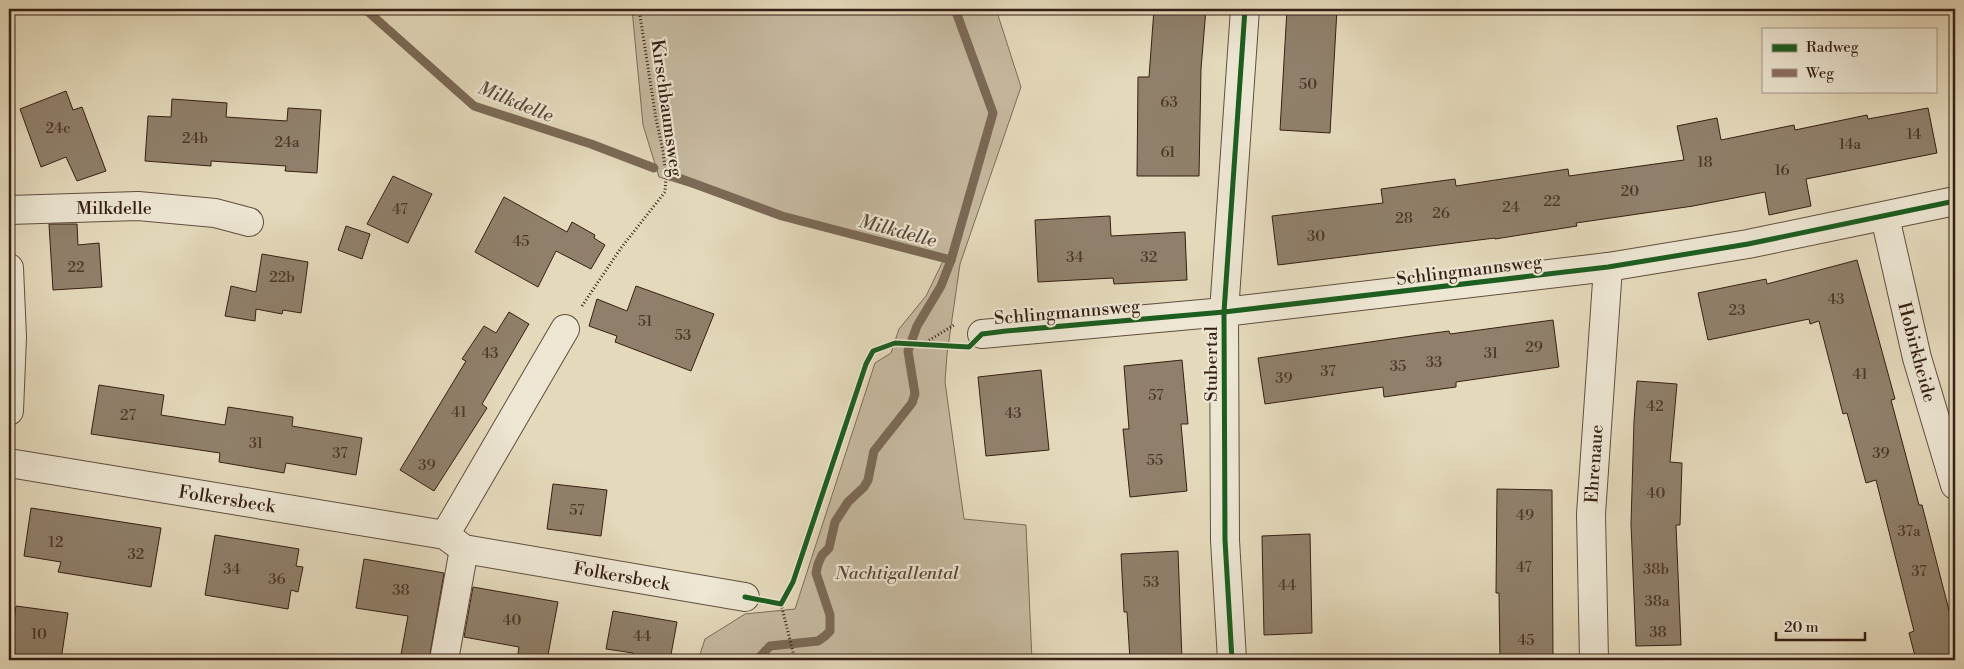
<svg xmlns="http://www.w3.org/2000/svg" width="1964" height="669" viewBox="0 0 1964 669" font-family="'Libre Bodoni',serif">
<style>
.green{fill:#c6b99f;stroke:#7e6c5a}
.lines{fill:none;stroke-linecap:round;stroke-linejoin:round}
.stream{stroke:#7b6956;stroke-width:9}
.building{fill:#90806b;stroke:#361f14}
.minor-casing{stroke:#624e3e;stroke-width:30}
.path{stroke:#361f14;stroke-width:3;stroke-dasharray:1 2.5;stroke-linecap:butt}
.minor{stroke:#ede6d3;stroke-width:28}
.quiet{stroke:#8d6e63;stroke-width:4;stroke-dasharray:8 4;stroke-linecap:butt}
.cycleway-casing{stroke:#ede6d3;stroke-width:8}
.cycleway{stroke:#1b5e20;stroke-width:5}
.labels{text-anchor:middle;stroke-width:4.5;stroke-linejoin:round;paint-order:stroke}
.number-label{font-size:15px;fill:#4c372a}
.street-label{font-size:18px;fill:#361f14;stroke:#ede6d3}
.park-label{font-size:18px;font-style:italic;fill:#5a4637;stroke:#ede6d3}
.water-label{font-size:19px;font-style:italic;fill:#5e4a3a;stroke:#ede6d3}
</style>
<rect width="100%" height="100%" fill="#e4d9bb"/>
<filter id="stains"><feTurbulence type="fractalNoise" baseFrequency=".004" numOctaves="4"/><feColorMatrix values="0 0 0 0 .2 0 0 0 0 .09 0 0 0 0 .02 0 0 0 .5 -.17"/></filter>
<radialGradient id="worn" r=".72"><stop offset=".6" stop-color="#630" stop-opacity="0"/><stop offset="1" stop-color="#630" stop-opacity=".3"/></radialGradient>
<path class="green" d="M632,9H996L1021,87L960,264L947,354L945,382L964,519L1026,525L1032,660H698L705,639L745,614L795,609L875,363L891,353L899,329L926,296L943,261L870,241L659,177L643,125Z"/>
<g class="lines">
<g class="stream">
<path d="M365,9L474,106L591,144L654,168"/>
<path d="M668,174L782,216L951,260"/>
<path d="M757,660L770,646L818,641L825,636L830,631V615L816,573L818,564L822,555L829,548L835,522L848,502L864,487L868,480L874,451L912,403L915,394L908,351L917,326L941,286L951,260L993,113L955,9"/>
</g>
</g>
<g class="building">
<path d="M1154,9H1206L1201,69L1199,176H1137L1138,77H1149Z"/>
<path d="M1287,9H1337L1330,133L1280,130Z"/>
<path d="M66,91L73,110L82,107L106,171L77,181L66,157L41,167L20,109Z"/>
<path d="M172,99L227,103L226,117L287,121L288,108L321,110L317,173L285,171L286,166L211,161V166L145,161L148,116L171,117Z"/>
<path d="M1928,108L1937,153L1806,179L1811,206L1769,215L1765,192L1693,206L1576,223L1577,226L1495,239V238L1278,265L1272,216L1383,203L1381,189L1455,179L1456,186L1568,169L1569,176L1684,160L1677,126L1717,118L1721,140L1794,125L1795,130L1867,115L1868,119Z"/>
<path d="M393,176L432,194L408,243L367,224Z"/>
<path d="M504,197L567,232L572,222L595,235L594,238L605,245L591,269L556,251L538,287L475,252Z"/>
<path d="M1110,216L1111,236L1185,232L1187,280L1114,284L1113,278L1038,282L1035,220Z"/>
<path d="M49,224H77L78,245L99,243L102,287L53,290Z"/>
<path d="M346,226L370,234L362,259L338,250Z"/>
<path d="M262,254L308,262L301,313L283,310L282,314L256,309L255,321L225,316L231,286L256,292Z"/>
<path d="M1857,260L1895,399L1891,400L1919,505H1922L1952,622L1955,621V660H1916L1909,633L1914,631L1876,480L1866,483L1847,413L1843,414L1819,321L1810,324L1809,319L1708,340L1698,293L1766,279L1767,284Z"/>
<path d="M636,286L714,314L691,371L615,342L617,336L589,326L597,299L627,311Z"/>
<path d="M509,312L529,324L482,404L487,408L434,491L400,470L466,361L462,359L484,326L496,333Z"/>
<path d="M1553,320L1559,367L1456,382V387L1419,392L1384,397L1383,387L1265,404L1258,358L1412,336L1449,331L1450,334Z"/>
<path d="M1182,360L1188,424H1181L1187,491L1130,497L1123,429H1129L1124,366Z"/>
<path d="M1041,370L1049,450L986,456L978,377Z"/>
<path d="M1637,381L1677,384L1670,462L1682,463L1680,525H1676L1681,645L1636,646L1631,524L1634,421Z"/>
<path d="M99,385L164,395L161,415L225,425L228,407L293,417L292,426L362,438L356,475L286,463L284,473L219,462L220,453L91,434Z"/>
<path d="M553,484L607,490L601,536L547,529Z"/>
<path d="M1497,489L1552,490L1553,660H1500L1499,593H1496Z"/>
<path d="M31,508L161,528L151,587L58,572L61,562L24,556Z"/>
<path d="M1310,534L1312,633L1264,635L1262,536Z"/>
<path d="M215,535L299,549L296,566L303,567L298,592L291,590L288,609L205,595Z"/>
<path d="M1178,551L1182,660H1130L1127,612H1124L1121,554Z"/>
<path d="M364,559L444,573L429,660H400L408,616L356,608Z"/>
<path d="M473,587L558,602L547,660H517L519,647L464,637Z"/>
<path d="M16,606L68,613L61,660H26L9,658Z"/>
<path d="M613,611L677,622L670,660H632L633,653L606,649Z"/>
</g>
<g class="lines">
<g class="minor-casing">
<g id="minor">
<path d="M9,210L138,206L215,213L249,222"/>
<path d="M1885,217L1917,358L1955,485"/>
<path d="M9,268L12,337L9,411"/>
<path d="M982,334L1224,312L1608,267L1748,244L1955,201"/>
<path d="M9,463L445,535L464,549L745,597"/>
<path d="M445,535L565,329"/>
<path d="M444,660L464,549"/>
<path d="M1232,660L1225,540L1224,312L1245,9"/>
<path d="M1594,660L1591,514L1608,267"/>
</g>
</g>
<g class="path">
<path d="M582,306L621,248L665,192L666,177L663,151L656,119L639,9"/>
<path d="M923,344L954,325"/>
<path d="M781,604L794,656"/>
</g>
<use href="#minor" class="minor"/>
<path class="quiet" d="M794,656L795,660"/>
<g class="cycleway-casing">
<g id="cycleway">
<path d="M745,597L781,604L793,582L866,364L873,351L895,343L969,347L982,334L1006,331L1224,312L1608,267L1748,244L1955,201"/>
<path d="M1232,660L1225,540L1224,312L1245,9"/>
</g>
</g>
<use href="#cycleway" class="cycleway"/>
</g>
<g class="labels">
<g class="number-label">
<text x="1308" y="89">50</text>
<text x="1169" y="107">63</text>
<text x="58" y="133">24c</text>
<text x="1914" y="139">14</text>
<text x="195" y="143">24b</text>
<text x="287" y="147">24a</text>
<text x="1850" y="149">14a</text>
<text x="1168" y="157">61</text>
<text x="1705" y="167">18</text>
<text x="1782" y="175">16</text>
<text x="1630" y="196">20</text>
<text x="1552" y="206">22</text>
<text x="1511" y="212">24</text>
<text x="400" y="214">47</text>
<text x="1441" y="218">26</text>
<text x="1404" y="223">28</text>
<text x="1316" y="241">30</text>
<text x="521" y="246">45</text>
<text x="1075" y="262">34</text>
<text x="1149" y="262">32</text>
<text x="76" y="272">22</text>
<text x="282" y="282">22b</text>
<text x="1836" y="304">43</text>
<text x="1737" y="315">23</text>
<text x="645" y="326">51</text>
<text x="683" y="340">53</text>
<text x="1534" y="352">29</text>
<text x="490" y="358">43</text>
<text x="1491" y="358">31</text>
<text x="1434" y="367">33</text>
<text x="1398" y="371">35</text>
<text x="1328" y="376">37</text>
<text x="1860" y="379">41</text>
<text x="1284" y="383">39</text>
<text x="1156" y="400">57</text>
<text x="1655" y="411">42</text>
<text x="459" y="417">41</text>
<text x="1013" y="418">43</text>
<text x="128" y="420">27</text>
<text x="256" y="448">31</text>
<text x="340" y="458">37</text>
<text x="1881" y="458">39</text>
<text x="1155" y="465">55</text>
<text x="427" y="470">39</text>
<text x="1656" y="498">40</text>
<text x="577" y="515">57</text>
<text x="1525" y="520">49</text>
<text x="1909" y="536">37a</text>
<text x="56" y="547">12</text>
<text x="136" y="559">32</text>
<text x="1524" y="572">47</text>
<text x="232" y="574">34</text>
<text x="1656" y="574">38b</text>
<text x="1919" y="576">37</text>
<text x="277" y="584">36</text>
<text x="1151" y="587">53</text>
<text x="1287" y="590">44</text>
<text x="401" y="595">38</text>
<text x="1657" y="606">38a</text>
<text x="512" y="625">40</text>
<text x="1658" y="637">38</text>
<text x="39" y="639">10</text>
<text x="642" y="641">44</text>
<text x="1526" y="645">45</text>
</g>
<g class="street-label">
<text transform="translate(667 108) rotate(82)" y="6">Kirschbaumsweg</text>
<text x="114" y="214">Milkdelle</text>
<text transform="translate(1469 270) rotate(-7)" y="6">Schlingmannsweg</text>
<text transform="translate(1067 312) rotate(-5)" y="6">Schlingmannsweg</text>
<text transform="translate(1917 352) rotate(75)" y="6">Hobirkheide</text>
<text transform="translate(1211 364) rotate(-90)" y="6">Stubertal</text>
<text transform="translate(1594 464) rotate(-86)" y="6">Ehrenaue</text>
<text transform="translate(227 499) rotate(9)" y="6">Folkersbeck</text>
<text transform="translate(622 576) rotate(10)" y="6">Folkersbeck</text>
</g>
<g class="park-label">
<text x="897" y="579">Nachtigallental</text>
</g>
<g class="water-label">
<text transform="translate(516 101) rotate(22)" y="7">Milkdelle</text>
<text transform="translate(898 230) rotate(15)" y="7">Milkdelle</text>
</g>
</g>
<rect width="1964" height="669" fill="none" stroke="#e4d9bb" stroke-width="30"/>
<rect x="10" y="10" width="1944" height="649" fill="none" stroke="#361f14" stroke-width="2.5"/>
<rect x="15" y="15" width="1934" height="639" fill="none" stroke="#361f14"/>
<rect x="1762" y="28" width="175" height="65" fill="#ede6d3" stroke="#a49687"/>
<rect x="1772" y="44" width="25" height="8" fill="#1b5e20" stroke="#a49687"/>
<text x="1806" y="52" font-size="15" fill="#361f14">Radweg</text>
<rect x="1772" y="69" width="25" height="8" fill="#8d6e63" stroke="#a49687"/>
<text x="1806" y="78" font-size="15" fill="#361f14">Weg</text>
<path d="M1776 632v8h89v-8" fill="none" stroke="#361f14" stroke-width="2.5"/>
<text x="1784" y="632" font-size="15" fill="#361f14" stroke="#ede6d3" stroke-width="4" paint-order="stroke">20 m</text>
<rect width="100%" height="100%" filter="url(#stains)"/>
<rect width="100%" height="100%" fill="url(#worn)"/>
</svg>
